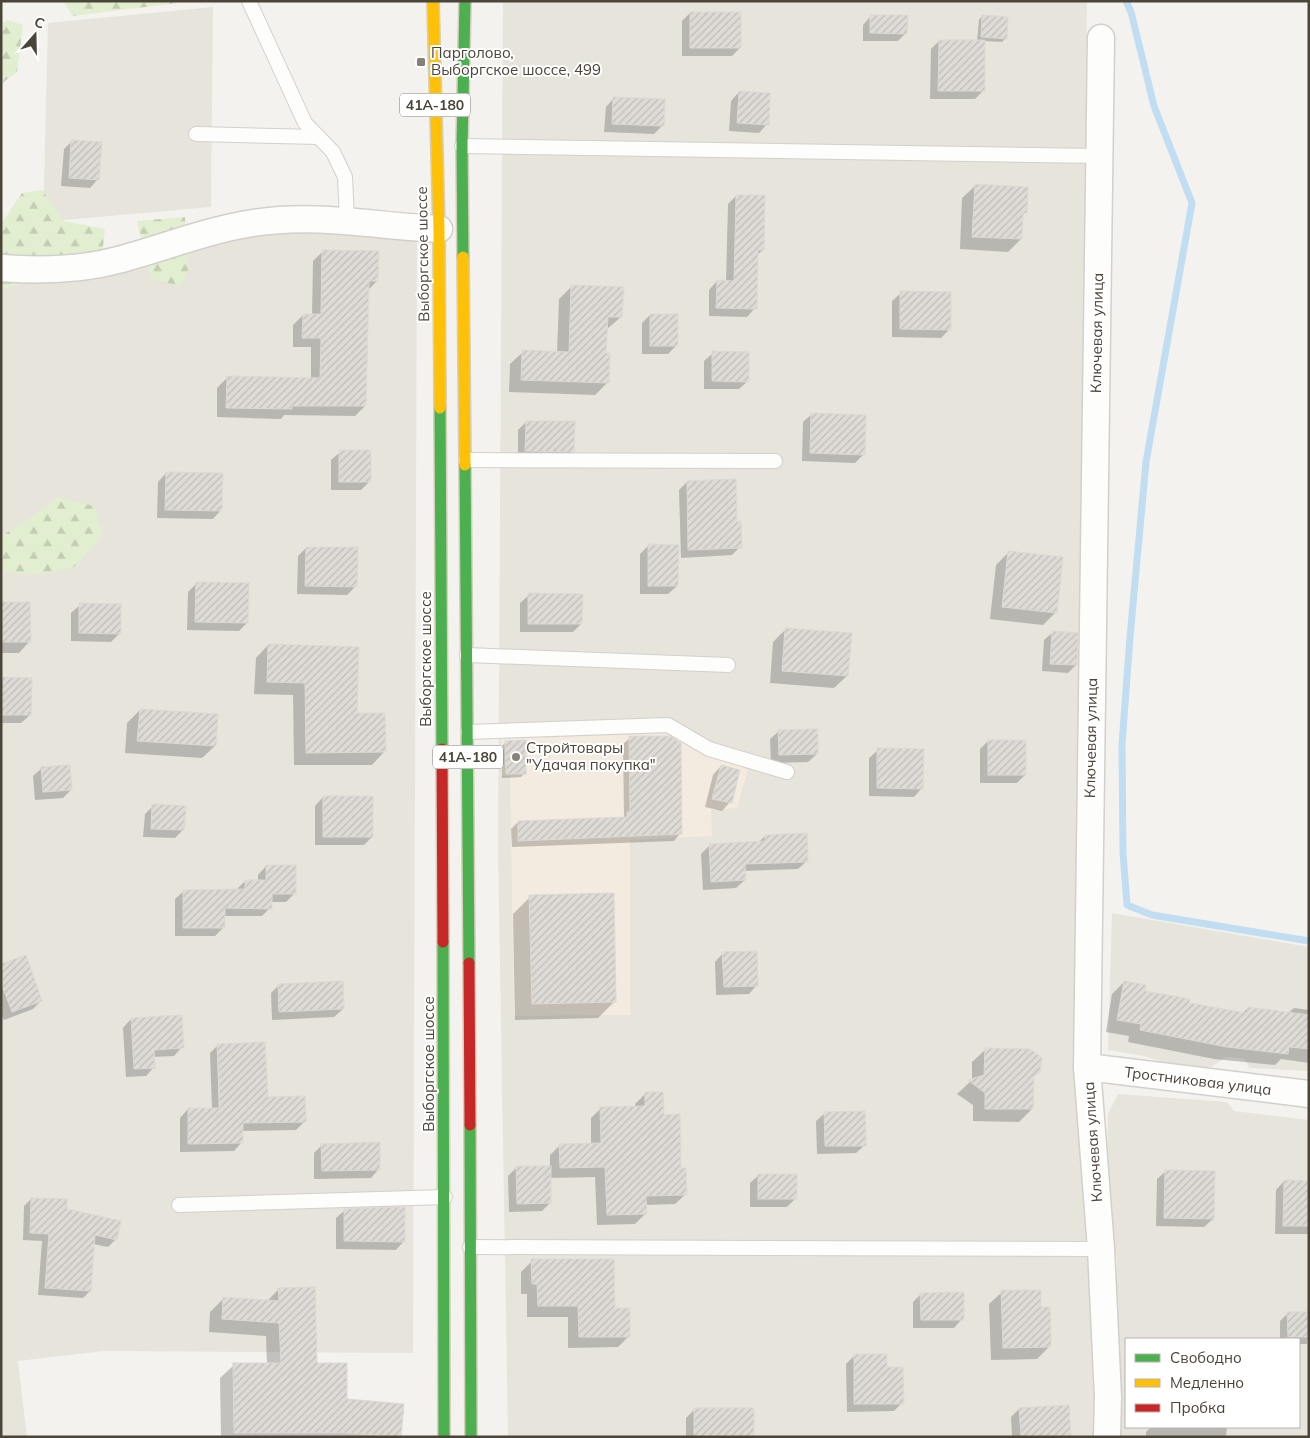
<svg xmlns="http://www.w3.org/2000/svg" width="1310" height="1438" viewBox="0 0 1310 1438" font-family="Mulish,sans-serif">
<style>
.residential{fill:#e7e4dc;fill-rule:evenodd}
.commercial{fill:#f3ebdf}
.forest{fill:url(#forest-firs)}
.shadow{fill:#0003;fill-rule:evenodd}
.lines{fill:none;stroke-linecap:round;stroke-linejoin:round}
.stream{stroke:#c0ddf1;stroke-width:7}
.building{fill:url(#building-hatch);stroke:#dcd9d4}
.lane-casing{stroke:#d2d0cb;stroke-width:16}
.street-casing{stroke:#d2d0cb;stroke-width:29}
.fast-casing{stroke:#d6cebb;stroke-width:14}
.slow-casing{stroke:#d6cebb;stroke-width:14}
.jam-casing{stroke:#d6cebb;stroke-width:14}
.lane{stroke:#fdfdfc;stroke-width:14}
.street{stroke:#fdfdfc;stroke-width:26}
.fast{stroke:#4caf50;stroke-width:11}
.slow{stroke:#ffc107;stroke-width:11}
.jam{stroke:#c62828;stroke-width:11}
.poi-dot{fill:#868178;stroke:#fff;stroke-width:2}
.labels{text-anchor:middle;stroke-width:4;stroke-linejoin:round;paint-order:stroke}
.shield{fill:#fff;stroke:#817c74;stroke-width:1}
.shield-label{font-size:14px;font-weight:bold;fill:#4b4439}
.poi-label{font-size:15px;fill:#4b4439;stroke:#fff;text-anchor:start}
.street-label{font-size:15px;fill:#4b4439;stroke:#fff}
</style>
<defs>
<pattern id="forest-firs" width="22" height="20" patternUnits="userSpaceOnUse" patternTransform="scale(1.25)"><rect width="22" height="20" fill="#e1eecf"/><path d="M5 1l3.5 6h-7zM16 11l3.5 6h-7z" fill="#c3cdb2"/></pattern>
<pattern id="building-hatch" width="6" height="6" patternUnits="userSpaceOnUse" patternTransform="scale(1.25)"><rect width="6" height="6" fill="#dedbd6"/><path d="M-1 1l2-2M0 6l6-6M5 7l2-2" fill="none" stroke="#c0bdb8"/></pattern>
</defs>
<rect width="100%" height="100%" fill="#f4f2ee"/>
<g class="residential">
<path d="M503,1H1087L1080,921L1100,1437H508L498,849Z"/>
<path d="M213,7L211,207L43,222L48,23Z"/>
<path d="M242,230L417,232L413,1353L104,1351L18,1361L27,1437H1V289Z"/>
<path d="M1112,913L1309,947V1071L1250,1068L1244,1059L1226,1057L1211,1067L1175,1066L1144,1056L1108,1050Z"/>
<path d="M1118,1094L1227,1102L1234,1111L1309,1120V1437H1115L1117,1258L1106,1237L1108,1114ZM1126,1339H1299V1427H1126Z"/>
</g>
<path class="commercial" d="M685,733L701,751L748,770L737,808L711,810L712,836L630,840V1015L514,1016L510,776H502L501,739Z"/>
<g class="forest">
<path d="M64,1H195L72,16Z"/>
<path d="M7,20L23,25L17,72L1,84V25Z"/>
<path d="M42,190L64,221L105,229L101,265L1,289V224L22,193Z"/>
<path d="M185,217L188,270L180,286L151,279L137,221Z"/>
<path d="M57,497L94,506L103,536L74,567L37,574L1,572V536L25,522Z"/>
</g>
<g class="shadow">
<path d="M690,13L740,48L732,56H682V21Z"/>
<path d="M871,16L906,33L898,41H863V25Z"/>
<path d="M982,16L1006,38L1002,42L984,41L983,91L975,99H930L931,49L939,41H977L979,20Z"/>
<path d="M739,92L767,124L759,133L729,131L731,101Z"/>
<path d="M614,98L662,126L654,134L604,132L606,107Z"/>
<path d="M72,141L98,179L90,188L61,186L64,149Z"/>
<path d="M975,186L1026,212L1022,216L1021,239L1008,252L960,249L962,198Z"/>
<path d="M736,196L763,250L756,256L755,308L747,317L709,316V290L717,281L726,282L728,204Z"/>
<path d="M323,251L377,281L368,290L365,406L355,416L284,415L281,419L217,417V388L227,378L311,379V347H293V325L303,315H312L313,261Z"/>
<path d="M572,286L621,317L606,330L605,354L608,382L595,395L509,392L510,364L523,352L557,353L559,299Z"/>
<path d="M901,293L950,329L941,338L892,337V301Z"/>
<path d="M650,315L676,346L668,354H642V323Z"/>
<path d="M713,353L748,381L739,389H704V361Z"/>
<path d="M812,414L864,454L855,463L802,461L803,422Z"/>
<path d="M526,422L573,451L565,459H518V430Z"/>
<path d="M340,452L370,481L361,490H331V460Z"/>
<path d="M166,473L221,510L213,519L157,518L158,482Z"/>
<path d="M687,482L740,547L732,555L681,558L679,490Z"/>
<path d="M649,545L677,586L668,594H640V554Z"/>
<path d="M306,548L356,586L347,595L297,594L298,556Z"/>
<path d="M1009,552L1056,612L1043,625L990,619L996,565Z"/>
<path d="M196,584L247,623L239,631L187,630L188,592Z"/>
<path d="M529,595L581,624L573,632H520V603Z"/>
<path d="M1,603L29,642L19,653H1Z"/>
<path d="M80,605L120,633L111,642L71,641V613Z"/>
<path d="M786,629L847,676L834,688L770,683L773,642Z"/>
<path d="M1053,632L1076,665L1068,673L1042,671L1044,640Z"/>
<path d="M268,645L355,714L384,752L372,765H294L293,695L254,694L256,658Z"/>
<path d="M1,679L30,715L21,723H1Z"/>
<path d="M140,710L215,746L202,758L125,753L127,723Z"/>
<path d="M779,731L817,754L808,762L771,763L770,739Z"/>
<path d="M630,738L680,834L674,841L512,847L511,829L518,822L624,817L623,744Z"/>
<path d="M988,741L1025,775L1017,783H980V749Z"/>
<path d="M506,742L525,773L521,777L502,778V746Z"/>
<path d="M878,750L922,788L914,797L869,796V758Z"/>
<path d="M721,766L730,802L722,811L705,807L713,775Z"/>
<path d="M42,768L71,790L63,798L35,800L33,776Z"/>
<path d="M323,797L372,837L364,845H315V806Z"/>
<path d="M153,806L183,830L175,838L143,837L145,814Z"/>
<path d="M765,836L807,861L798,869L744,871L745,880L736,888L703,890L701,854L709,846L758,843Z"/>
<path d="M266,866L295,893L286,902H270V908L262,916H224V927L215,936H175V899L184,891L237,889L245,881H258V875Z"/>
<path d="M530,897L615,1001L598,1018L515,1020L513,914Z"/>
<path d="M723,953L757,985L749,994L716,995L715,962Z"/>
<path d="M1,966L41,1001L33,1009L4,1020L1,1013Z"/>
<path d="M1124,982L1144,992L1188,1004L1243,1013L1248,1008L1288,1013L1294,1008L1309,1010V1063L1281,1059L1275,1065L1214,1059L1128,1042L1129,1036L1106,1032L1112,994Z"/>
<path d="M279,985L343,1009L334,1017L272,1020L271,993Z"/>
<path d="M131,1019L182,1047L174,1056L153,1057L154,1067L146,1076L126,1077L123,1028Z"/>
<path d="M218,1045L266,1098L304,1122L296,1130L242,1131V1142L234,1151L180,1152V1118L188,1109H212L210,1053ZM217,1051H219L222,1114H219Z"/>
<path d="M985,1050L1039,1072L1032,1078V1109L1019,1122L973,1121V1105L957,1094L972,1080V1062Z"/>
<path d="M646,1093L662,1116L680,1170L686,1194L675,1204L645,1205V1214L635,1224L597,1225L595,1177L550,1178V1203L542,1211L509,1212L508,1176L516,1168L550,1167V1155L560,1145L591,1144V1118L601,1108H635V1104Z"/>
<path d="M825,1113L865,1145L856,1153L817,1154L816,1121Z"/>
<path d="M322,1145L379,1169L371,1178L314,1179V1153Z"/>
<path d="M1166,1171L1213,1219L1204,1227L1156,1226L1157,1179Z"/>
<path d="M759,1175L795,1199L787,1207H750V1183Z"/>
<path d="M1284,1181L1309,1182V1234H1275L1276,1190Z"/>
<path d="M31,1199L66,1210L116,1239L108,1247L93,1244L90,1291L83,1298L38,1295L42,1241L23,1240L24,1206Z"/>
<path d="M345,1210L404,1241L396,1250L336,1249V1218Z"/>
<path d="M532,1261L613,1309L629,1336L618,1347L568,1348V1317H527V1294H521V1272Z"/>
<path d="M279,1289L316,1365L346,1400L400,1437H221L220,1378L234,1365H267L266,1336L209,1332L210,1312L224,1298L267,1301Z"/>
<path d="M1002,1292L1050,1346L1037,1359L991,1360L989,1304Z"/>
<path d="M921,1294L962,1319L954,1328H913V1302Z"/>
<path d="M1288,1313H1309L1307,1344H1299V1339H1280V1321Z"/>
<path d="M855,1355L885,1368L902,1403L894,1411L847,1412L846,1364Z"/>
<path d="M1019,1409L1070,1437H1012L1011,1417Z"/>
<path d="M694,1410L753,1437H686V1418Z"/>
<path d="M1151,1427H1227L1226,1437H1146V1432Z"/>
</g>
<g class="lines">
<path class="stream" d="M1126,1L1131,12L1154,106L1192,203L1146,462L1130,637L1122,744L1123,853L1127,905L1152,915L1309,941"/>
</g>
<g class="building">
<rect x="690" y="12" width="51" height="36"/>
<path d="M870,15H908L907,34L870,33Z"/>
<path d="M982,15L1008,17L1007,39L981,37Z"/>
<path d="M939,40H985V91H938Z"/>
<path d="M739,91L770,93L769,125L737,123Z"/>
<path d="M613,97L665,99L664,126L612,124Z"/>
<path d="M71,140L102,142L99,180L69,178Z"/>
<path d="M975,184L1028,187L1027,213H1023L1022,239L972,237Z"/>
<path d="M736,195H765L764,250H758L757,309L716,308L717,280L734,281Z"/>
<path d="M322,250L379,251L378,281H369L366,406H292V409L226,408L227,376L320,378L321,338H302L303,314H321Z"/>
<path d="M571,285L624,287L622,317H608L606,353H610L609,383L521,380L522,350L569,352Z"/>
<path d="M900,291L951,292V330L900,329Z"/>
<rect x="650" y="314" width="28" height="32"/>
<path d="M712,351L749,352V382L712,381Z"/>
<path d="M811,413L866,415L865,455L810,453Z"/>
<path d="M526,421H575L574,452L525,451Z"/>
<rect x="339" y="450" width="32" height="32"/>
<path d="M166,472L223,473L222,511L165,510Z"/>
<path d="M736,479L737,522L741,521L742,548L688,550L687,481Z"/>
<path d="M648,544L679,545L678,586H648Z"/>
<path d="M306,547H358L357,587L305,586Z"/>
<path d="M1008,551L1063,557L1057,613L1002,607Z"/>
<path d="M196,582L249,583L248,623L195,622Z"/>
<path d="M528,593L583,594L582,624H528Z"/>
<path d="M1,602H30L31,642H1Z"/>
<path d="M79,603L121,604V634L79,633Z"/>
<path d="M785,628L852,633L848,676L782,671Z"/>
<path d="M1052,631L1078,633L1077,665L1050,664Z"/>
<path d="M268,644L359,647L357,713H385L386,752L306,753L305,683L267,682Z"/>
<path d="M1,677L32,678L31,715H1Z"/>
<path d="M140,709L218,714L216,746L137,741Z"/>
<path d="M818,729V754L779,755L778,730Z"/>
<path d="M629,736H670L681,743L682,834L518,841V821L627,817V812H630Z"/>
<path d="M526,740V774H506L505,741Z"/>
<rect x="988" y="740" width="38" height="35"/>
<path d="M877,748L924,749L923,789L877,788Z"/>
<path d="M70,765L72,790L43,792L41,767Z"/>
<path d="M721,765L740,770L732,803L712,799Z"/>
<rect x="323" y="796" width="50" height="41"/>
<path d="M152,804L186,806L184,830L151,829Z"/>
<path d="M807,833L808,862L745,864L746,880L711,882L709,844L765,841V835Z"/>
<path d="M266,865H296V894H272V909L225,908V928H183V890L245,889V880H266Z"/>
<path d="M614,893L616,1002L532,1004L529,895Z"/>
<path d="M757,951L758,986L724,987L722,952Z"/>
<path d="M26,955L42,1001L12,1012L1,983V964Z"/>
<path d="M343,981L344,1009L279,1012L278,984Z"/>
<path d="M1124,981L1146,985L1145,991L1190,999L1189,1003L1247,1013L1248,1007L1309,1015V1049L1289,1047L1288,1054L1227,1047L1140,1030L1141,1024L1117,1020Z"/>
<path d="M182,1015L184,1048L154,1050L155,1068L134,1069L131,1018Z"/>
<path d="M265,1042L268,1097L305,1096L306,1122L243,1123V1143L188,1144V1108H220L217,1044Z"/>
<path d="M985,1048L1030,1049L1042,1058L1040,1072L1034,1075L1033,1109H985V1093L968,1080L984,1075Z"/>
<path d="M645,1092H663L664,1115L680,1114L681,1168H686L687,1195L646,1196L647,1214L607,1215L605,1167L560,1168L559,1144L601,1143L600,1107L645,1106Z"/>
<path d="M865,1111L866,1146H825L824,1112Z"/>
<path d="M380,1142V1170L322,1171L321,1144Z"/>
<path d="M516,1166H551V1203L517,1204Z"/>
<path d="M1165,1170L1215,1171L1214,1219L1164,1218Z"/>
<rect x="758" y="1174" width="39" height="25"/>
<path d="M1284,1180L1309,1181V1226H1283Z"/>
<path d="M31,1198L67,1199V1209L121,1221L117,1240L95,1235L91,1291L45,1288L49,1234L30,1233Z"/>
<path d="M405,1207V1242L344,1241V1209Z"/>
<path d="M531,1259H614L615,1308H630V1337H579L578,1306H538L537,1284H532Z"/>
<path d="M315,1287L317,1363H347V1399L404,1404L401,1437L343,1433H234L233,1363H281L279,1323L222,1319L223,1297L279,1301L278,1288Z"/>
<path d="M1001,1290H1041V1307H1050L1051,1347L1003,1348Z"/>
<path d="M964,1292V1320H921L920,1293Z"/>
<path d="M1287,1312H1309V1337H1288Z"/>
<path d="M854,1354H887V1367H903L904,1404H854Z"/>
<path d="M1069,1405L1071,1437H1021L1019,1408Z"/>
<rect x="694" y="1408" width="60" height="29"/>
</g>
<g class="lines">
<g class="lane-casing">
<g id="lane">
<path d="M249,1L305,123L333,152L345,177L347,219"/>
<path d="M196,134L319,137"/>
<path d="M462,146L1099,156"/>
<path d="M466,460L775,461"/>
<path d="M467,655L728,665"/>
<path d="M468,732L668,725L709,749L787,772"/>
<path d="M179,1205L445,1197"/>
<path d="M470,1247L1101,1249"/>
</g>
</g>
<g class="street-casing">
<g id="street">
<path d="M1101,38L1087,1067L1101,1249L1108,1397L1107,1437"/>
<path d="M1,268C40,271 81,270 118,260C163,248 207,230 253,223C318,213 375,226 439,229"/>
<path d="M1087,1067L1309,1094"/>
</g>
</g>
<g class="fast-casing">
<g id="fast">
<path d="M463,257L462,146L465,1"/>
<path d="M440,408L442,749"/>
<path d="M465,465L469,963"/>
<path d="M443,942L444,1437"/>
<path d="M470,1125L471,1437"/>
</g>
</g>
<g class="slow-casing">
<g id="slow">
<path d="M433,1L439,229L440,408"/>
<path d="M463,257L465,465"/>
</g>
</g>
<g class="jam-casing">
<g id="jam">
<path d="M442,749L443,942"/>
<path d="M469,963L470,1125"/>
</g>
</g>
<use href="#lane" class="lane"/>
<use href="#street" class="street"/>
<use href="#fast" class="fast"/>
<use href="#slow" class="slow"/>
<use href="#jam" class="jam"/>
</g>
<g class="poi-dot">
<rect x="416" y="57" width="10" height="10" rx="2.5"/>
<circle cx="516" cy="757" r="5"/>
</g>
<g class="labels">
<g class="shield">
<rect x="400" y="93.5" width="70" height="23" rx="4"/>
<rect x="433" y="745.5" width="70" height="23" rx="4"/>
</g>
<g class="shield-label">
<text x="435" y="110">41А-180</text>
<text x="468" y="762">41А-180</text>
</g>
<g class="poi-label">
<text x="431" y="58">Парголово,<tspan x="431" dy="17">Выборгское шоссе, 499</tspan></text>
<text x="526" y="753">Cтройтовары<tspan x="526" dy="17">"Удачая покупка"</tspan></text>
</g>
<g class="street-label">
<text transform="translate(423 254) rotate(-91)" y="5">Выборгское шоссе</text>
<text transform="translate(1097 333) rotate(-89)" y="5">Ключевая улица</text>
<text transform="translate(426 659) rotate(-90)" y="5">Выборгское шоссе</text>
<text transform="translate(1091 738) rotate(-89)" y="5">Ключевая улица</text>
<text transform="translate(429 1064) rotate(-90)" y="5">Выборгское шоссе</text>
<text transform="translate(1198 1081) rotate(7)" y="5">Тростниковая улица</text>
<text transform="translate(1093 1142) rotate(-94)" y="5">Ключевая улица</text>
</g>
</g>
<rect width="1310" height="1438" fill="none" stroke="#4b4439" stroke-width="5"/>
<rect x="1125" y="1338" width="175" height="90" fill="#ffffff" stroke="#b7b4b0"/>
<rect x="1135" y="1354" width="25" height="8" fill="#4caf50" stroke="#b7b4b0"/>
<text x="1170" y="1363" font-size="15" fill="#4b4439">Свободно</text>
<rect x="1135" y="1379" width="25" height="8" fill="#ffc107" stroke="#b7b4b0"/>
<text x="1170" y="1388" font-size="15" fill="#4b4439">Медленно</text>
<rect x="1135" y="1404" width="25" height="8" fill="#c62828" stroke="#b7b4b0"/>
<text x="1170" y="1413" font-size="15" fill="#4b4439">Пробка</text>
<g transform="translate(35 35) rotate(20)" stroke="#ffffff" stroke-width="4" paint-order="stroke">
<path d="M0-4L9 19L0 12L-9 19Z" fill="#4b4439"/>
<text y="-8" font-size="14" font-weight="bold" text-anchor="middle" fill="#4b4439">С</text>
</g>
</svg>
